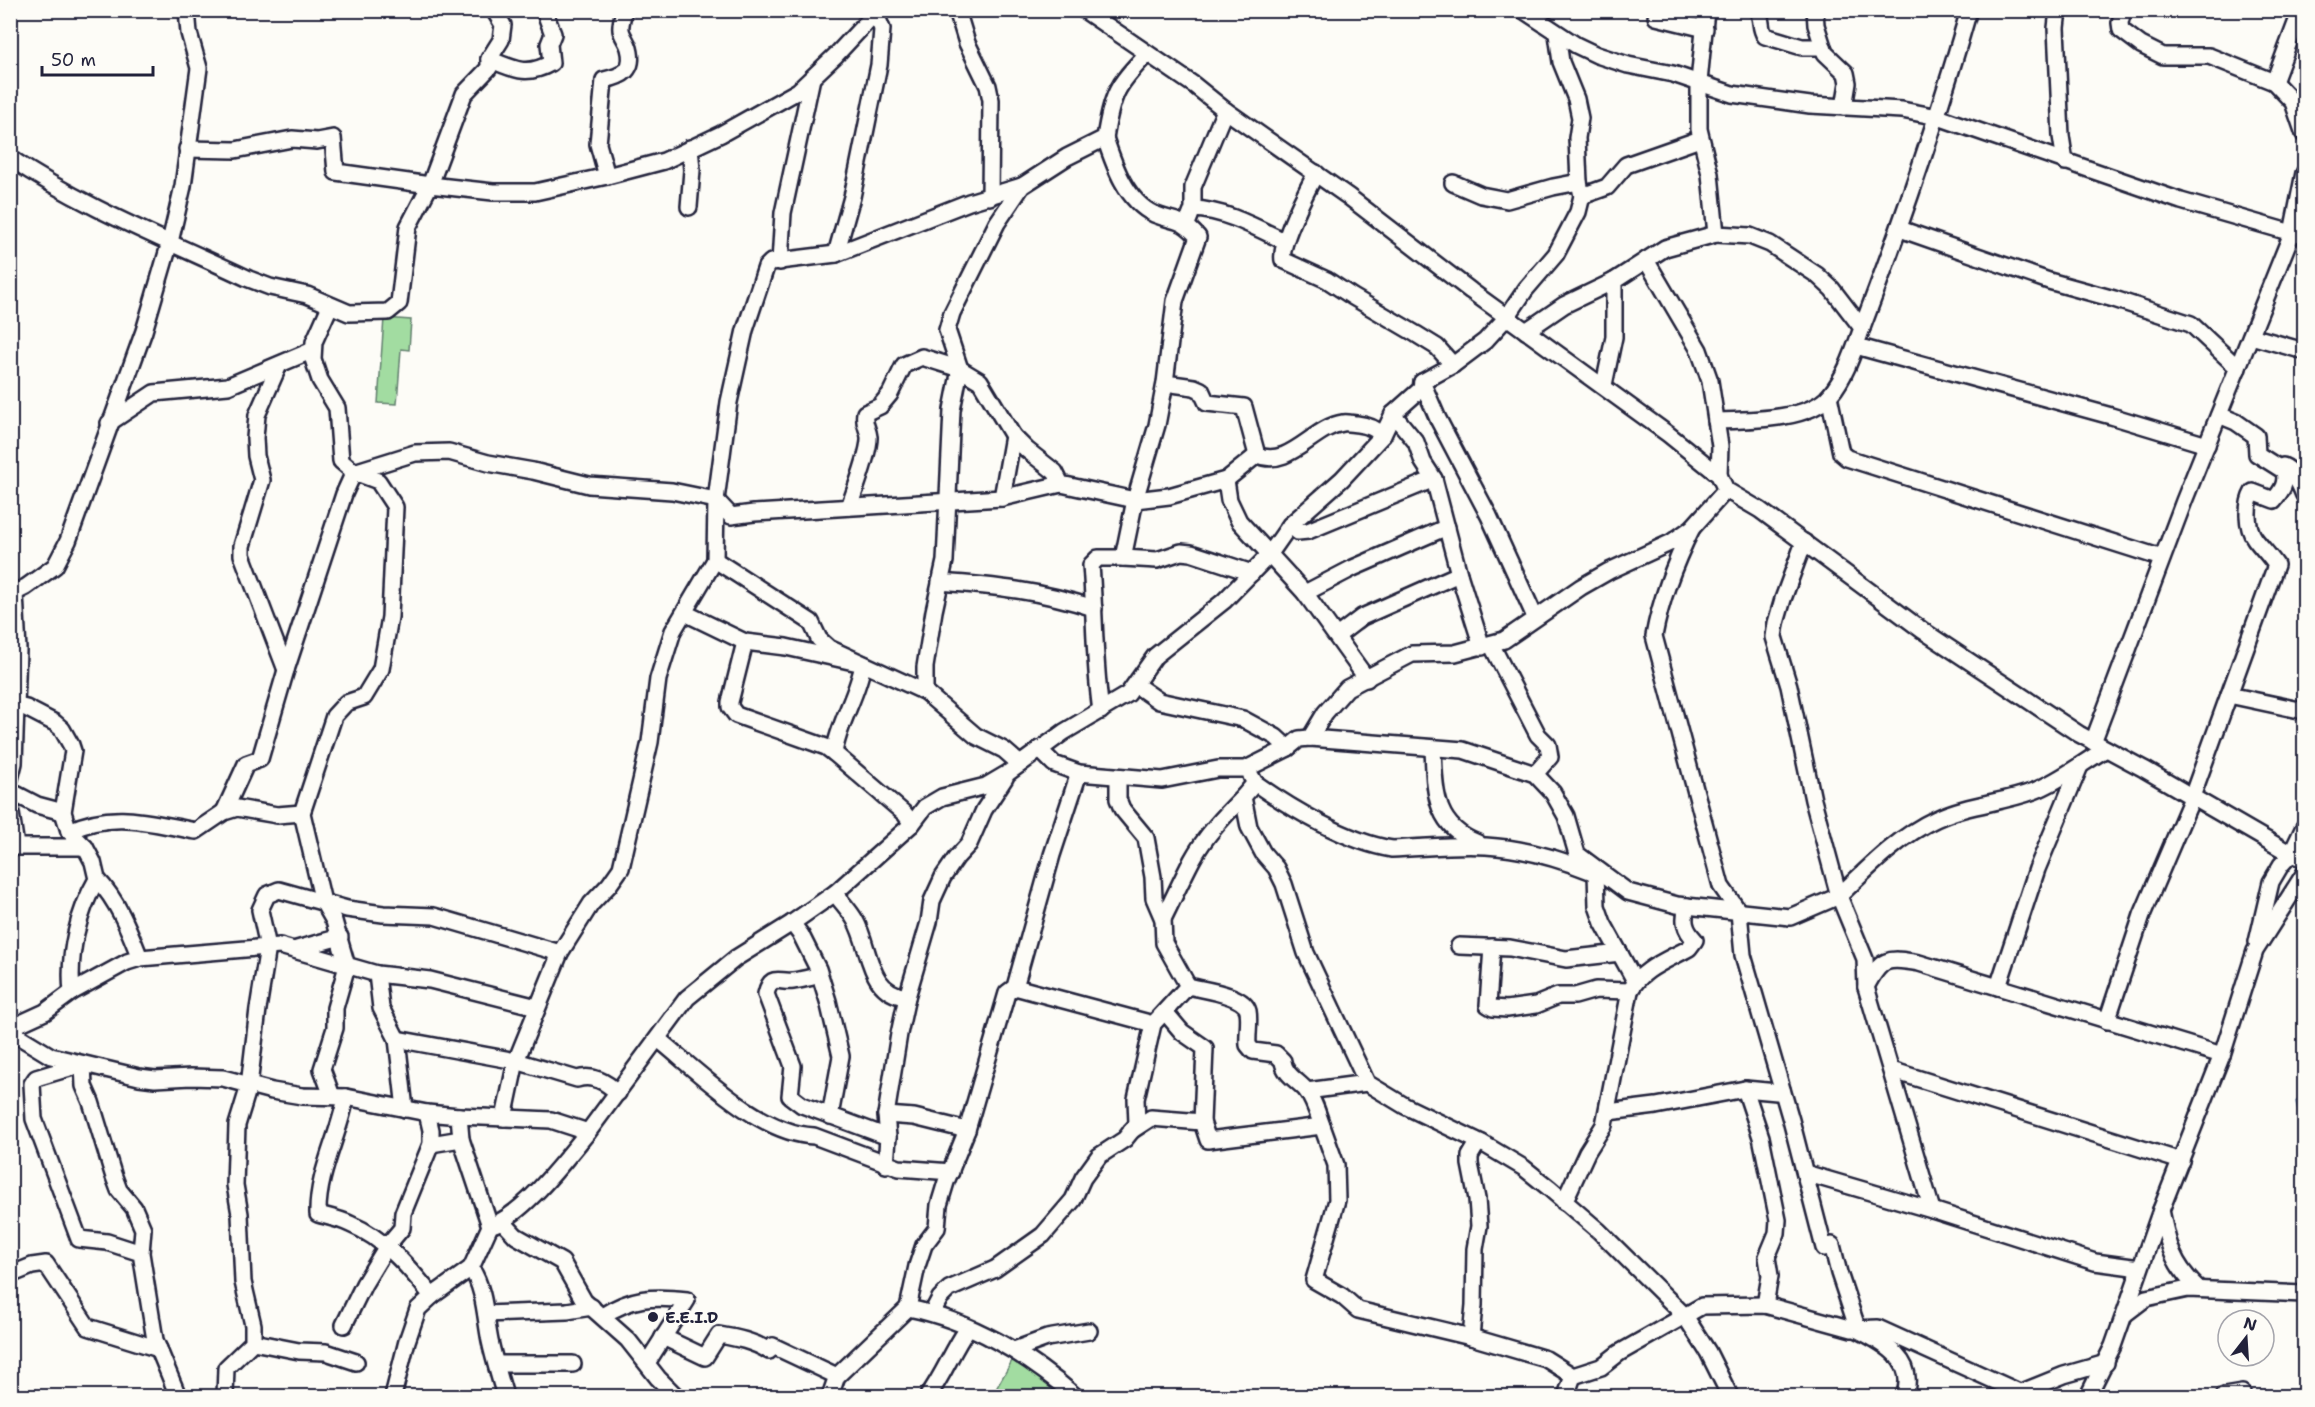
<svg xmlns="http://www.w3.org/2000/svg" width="2315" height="1407" viewBox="0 0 2315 1407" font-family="'Shantell Sans',sans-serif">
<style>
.green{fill:#a2dca1;stroke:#627f6e;stroke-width:1.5}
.water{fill:#9ac9f5;stroke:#6a86ab;stroke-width:1.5}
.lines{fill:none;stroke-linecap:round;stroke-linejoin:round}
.minor-casing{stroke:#22223b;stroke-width:20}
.minor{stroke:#fdfcf7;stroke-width:15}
.poi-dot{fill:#22223b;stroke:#fdfcf7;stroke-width:2}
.labels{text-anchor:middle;stroke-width:4.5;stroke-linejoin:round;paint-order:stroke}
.poi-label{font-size:16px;font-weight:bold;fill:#22223b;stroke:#fdfcf7;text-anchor:start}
</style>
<rect width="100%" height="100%" fill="#fdfcf7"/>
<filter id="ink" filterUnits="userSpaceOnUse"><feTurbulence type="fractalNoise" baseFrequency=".0167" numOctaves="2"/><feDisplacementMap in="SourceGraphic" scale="12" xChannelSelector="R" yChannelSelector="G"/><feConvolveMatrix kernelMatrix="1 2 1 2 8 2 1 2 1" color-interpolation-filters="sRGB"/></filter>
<g filter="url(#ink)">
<g class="green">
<path d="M384,318L411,320L409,350L401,349L397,404L378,403Z"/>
<path d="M1016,1354L1061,1396H992Z"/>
</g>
<path class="water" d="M2304,1090V1135L2296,1102Z"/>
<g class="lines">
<g class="minor-casing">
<g id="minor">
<path d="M957,10L967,43L988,86L991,100L990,197"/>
<path d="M1084,10L1194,85L1225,110L1349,197L1471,291L1668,434L1719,475L1726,490L1760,510L1922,630L2079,734L2144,769L2291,854L2304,859"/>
<path d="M1523,10L1576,45L1597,55L1628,65L1673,74L1732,94L1810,105L1902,110L1938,117L2181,201L2292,233L2304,234"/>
<path d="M1757,10C1763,18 1759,28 1765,36L1802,47H1823"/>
<path d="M1815,10L1816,25L1825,53L1846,73L1848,83L1844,107"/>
<path d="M2058,10L2056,28L2061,136L2065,162"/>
<path d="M2123,10L2120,23L2121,30L2141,45L2163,56H2209L2274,82L2293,102L2304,134"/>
<path d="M1656,17L1705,29"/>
<path d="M489,59L501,40L503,25L494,10"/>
<path d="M2274,82L2301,10"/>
<path d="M187,149L235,150L292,139L317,141L333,138L336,172L430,185L464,94L489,68V59C514,69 526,77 551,63L549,44L553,34L544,10"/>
<path d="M10,158C84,208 169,241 249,279L270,287L307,295L349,313L388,312L399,303L408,227L430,185L493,192H535L607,176L664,161L721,134L798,91L836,55L878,10"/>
<path d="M1316,173C1307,190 1279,245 1283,260L1327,280L1353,297L1416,334L1437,347L1453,365"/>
<path d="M607,176L598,144L604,80C623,76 635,70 629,48C627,41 622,36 621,30C620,24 623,16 624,10"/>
<path d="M1453,183L1481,195L1507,200L1553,187L1579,182"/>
<path d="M1582,196L1607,187L1626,165L1700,139"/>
<path d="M689,207L692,170L690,148"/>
<path d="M1193,209C1225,210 1255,227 1284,241"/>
<path d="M1187,224L1193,209V187L1225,110"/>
<path d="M1900,229L2049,281L2114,299L2191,324L2238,368"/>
<path d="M836,254L852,197L879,65L882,29L876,14"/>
<path d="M1646,260L1699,350L1710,381L1720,446L1719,475"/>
<path d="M780,262L783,213L812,78"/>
<path d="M330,306L314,342L313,359L320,380L337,408L341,461L354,472L415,453L449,452L488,463L533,471L589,485L672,491L716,500L731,516L754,513L1002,498L1061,484"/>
<path d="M1862,328C1902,223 1938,118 1969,10"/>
<path d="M1526,331L1564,305L1614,281"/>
<path d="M2251,336L2304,351"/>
<path d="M1856,346L2111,416L2207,445"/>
<path d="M279,365L257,415L255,438L256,456L262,480L242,546V555L286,670"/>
<path d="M1422,382L1438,419L1489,516L1535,617"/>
<path d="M1165,383L1194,387L1201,390L1207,403L1244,407L1257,455"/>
<path d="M1604,385L1614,337V281L1665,248L1716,234L1710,174L1699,129V82L1706,10"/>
<path d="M1829,396L1841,453L1847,458L2162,558"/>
<path d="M1393,414L1416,442L1423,462L1434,479L1459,574L1482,647"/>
<path d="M1716,421C1747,420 1809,421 1830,395C1846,376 1854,350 1862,328L1832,289L1817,275L1770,244L1750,236L1716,234"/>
<path d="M109,423L154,393L228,386L313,350"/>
<path d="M2283,466C2294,470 2300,485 2304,495"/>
<path d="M1226,480L1229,500L1239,521L1305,593L1367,679"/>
<path d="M1002,498L1013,436"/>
<path d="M849,507C854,493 870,451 869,437C868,427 863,425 865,413L880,406L890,394L904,365L922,357L960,369L980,381L1013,436L1027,450L1055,472L1061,484L1135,500L1169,496L1226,480L1257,455C1289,469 1313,427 1343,423C1347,422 1353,424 1357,424C1368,425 1375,428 1383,435"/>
<path d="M1290,525L1298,532L1308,531L1434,479"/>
<path d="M1692,528C1675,562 1661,598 1654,636L1721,886L1739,912L1743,955L1791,1120L1824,1248L1832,1245L1839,1273L1858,1330C1884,1343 1918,1361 1904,1396"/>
<path d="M1804,542L1783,599L1776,623L1774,637L1789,686L1813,800L1839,896"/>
<path d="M1123,558L1157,560L1181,552L1191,553L1252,573"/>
<path d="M715,560L811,622L819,639L829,648L925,692L976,736L1004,750L1020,764"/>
<path d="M940,582C995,586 1041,591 1094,608"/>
<path d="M1305,593L1353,568L1447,527"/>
<path d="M10,595L26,587L55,566L68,541L144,331L170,242L183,186L199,68L189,33L187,10"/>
<path d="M685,613L745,642L786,647L863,664C858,695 839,721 834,753L905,814L912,824"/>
<path d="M1337,636L1362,617L1459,574"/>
<path d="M745,642L730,702V707L736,715L826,747L834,753"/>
<path d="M1491,644L1538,735L1548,745L1550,757L1535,774"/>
<path d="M1136,685L1159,701L1243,719L1276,737L1288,748"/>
<path d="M925,692V667L934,611L945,561L952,410L960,369L947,330L952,313L997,223L1022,186L1067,157L1105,138C1112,94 1116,86 1147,54"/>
<path d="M2229,695L2304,711"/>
<path d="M10,704L26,708L55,723L62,729L71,745L73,751L63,812L69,831L85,847L93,862L97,879C78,912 68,954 72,992"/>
<path d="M1101,711C1094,663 1095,614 1091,565L1098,558H1123L1135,500L1157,425L1165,383L1175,301L1198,237C1180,217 1176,223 1154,214C1126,201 1114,165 1105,138"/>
<path d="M1310,738L1325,713L1347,688L1412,654L1455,653L1504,640L1581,587L1609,571L1672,542L1692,528L1726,490"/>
<path d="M2093,742L2184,501L2292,233L2304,173"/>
<path d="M1039,749L1054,764L1079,773L1162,780L1218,769H1246L1288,748L1299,739L1310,738L1463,750L1535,774L1553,793L1566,816L1577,854L1628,892L1677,905L1790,917L1839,896L1865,959L1866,987L1932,1210"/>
<path d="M1433,749C1435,790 1433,826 1478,843"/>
<path d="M1251,776L1255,783C1292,809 1347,842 1392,849C1423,848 1455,844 1486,846C1522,848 1557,858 1590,871"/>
<path d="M10,779L14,763L18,650L15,593"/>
<path d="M1255,783L1243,797L1249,827L1263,853L1276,868L1284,884L1306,953L1367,1083L1405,1106L1482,1143L1524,1168L1549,1188L1599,1231L1685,1316L1708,1352L1730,1396"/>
<path d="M10,791L37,805L63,812"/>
<path d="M10,807L16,846"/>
<path d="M224,812L246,764L260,759L286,670L344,494L354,472L378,481L395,507L390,617L381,669L364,697L346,703L334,716L302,813L323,902L334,921L347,966L335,1008V1028L322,1069L332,1096"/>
<path d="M69,831C114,810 150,823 196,831L224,812L237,808L277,815L302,813"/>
<path d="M10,847H85"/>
<path d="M1596,873L1597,906L1603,923L1635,981"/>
<path d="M97,879C118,901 129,930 140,958"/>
<path d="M835,893C841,902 850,911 855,920C871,948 867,993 907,997"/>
<path d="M1839,896C1868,868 1899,836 1936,819C1968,804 2002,803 2034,791C2060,781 2082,763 2106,749"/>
<path d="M1163,919C1173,899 1182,879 1192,860C1205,836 1224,816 1243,797"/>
<path d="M792,923L801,935L818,969L828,1001L841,1056L830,1116"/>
<path d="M2257,942L2271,882L2281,865L2291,854L2304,827"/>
<path d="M1459,946L1510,948L1566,959L1620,953"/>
<path d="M1492,947L1488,1005L1493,1008L1507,1009L1536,1005L1558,996H1575L1596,990L1630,991"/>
<path d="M297,949L340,937"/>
<path d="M377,974L381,1008L397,1039L405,1109"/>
<path d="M819,976C810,977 802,980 793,981C779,983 771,973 766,994L793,1066L790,1096L802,1105L888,1137"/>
<path d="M1188,986C1203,990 1244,994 1248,1011C1250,1021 1247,1034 1248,1045L1253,1051L1276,1054L1283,1061C1284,1074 1297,1080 1306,1090C1314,1100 1318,1114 1322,1126"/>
<path d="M1015,987L1153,1024"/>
<path d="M1866,987C1881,958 1887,957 1919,963L2222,1055"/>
<path d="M1998,987L2037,869L2080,766"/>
<path d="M1165,1012L1182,1032L1205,1048L1202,1122"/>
<path d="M2107,1021L2142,915L2189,805L2276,565C2269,555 2262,548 2255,539C2246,527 2246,504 2253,492L2274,500C2282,490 2287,484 2284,471L2257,454L2256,436L2236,422L2219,415"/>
<path d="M10,1028L45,1012L72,992L127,962L140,958L280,946L377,974L430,980L537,1007"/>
<path d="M10,1031L51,1056L139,1077L155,1079L191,1077L223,1078L272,1091L302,1096L346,1097L427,1113L459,1116"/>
<path d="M397,1039L516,1061L504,1118"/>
<path d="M658,1039C699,1072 759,1134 814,1136L899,1168L951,1172"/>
<path d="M1891,1070L2181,1161"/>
<path d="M1745,1089L1777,1092L1782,1090"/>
<path d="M1307,1091L1367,1083"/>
<path d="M618,1093C606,1082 593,1074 577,1079L516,1061L560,953L591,904L609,885L621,868L650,742L658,679L673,631L715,560L716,500L729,402L745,330L766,267L771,262L836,254L969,202L1022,186"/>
<path d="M346,1097C339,1136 317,1174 318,1214C329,1217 340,1219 350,1224C384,1238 409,1267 432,1296"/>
<path d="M1608,1112L1656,1106L1745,1089L1761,1137L1778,1220L1777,1233L1767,1257L1770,1276L1765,1305"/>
<path d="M886,1115L914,1117L967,1130"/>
<path d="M1131,1131L1151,1118L1202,1122L1208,1140L1322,1126L1336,1165L1337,1200L1314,1280L1342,1296L1358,1310L1471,1337L1546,1359L1573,1376L1601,1367L1619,1353L1702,1306L1765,1305L1852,1329L1878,1328L2028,1396"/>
<path d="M431,1144L461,1139"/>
<path d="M886,1165L888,1137L886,1115L899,1034L907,997L929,922L932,901L943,877L956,858L969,844L984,810L1005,778"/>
<path d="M1805,1173L1932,1210L2095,1262L2140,1268"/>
<path d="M1564,1202L1587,1152L1604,1125L1630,991C1641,969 1668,960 1689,948L1695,940C1684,929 1683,920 1687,906"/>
<path d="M2161,1210C2168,1244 2172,1265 2199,1289"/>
<path d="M502,1221L516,1236L562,1262L584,1301L628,1340L658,1378L676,1396"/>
<path d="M495,1224C527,1210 565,1160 588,1132"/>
<path d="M141,1253L107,1242L79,1239L34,1119L32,1084L36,1078L83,1064L84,1086L91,1102L113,1174L119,1190L134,1208L143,1229L141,1253L155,1340L178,1396"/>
<path d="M10,1275L32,1266L46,1264L88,1327L159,1349"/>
<path d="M908,1308C970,1320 1028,1355 1075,1396"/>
<path d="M932,1313L940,1298L949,1289L995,1269L1043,1235L1073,1200L1083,1178L1099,1156L1125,1139L1137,1124L1136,1099L1153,1024L1188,986L1164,943L1163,919L1154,898L1153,877L1146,838L1122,809L1118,799V778"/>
<path d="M486,1314L567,1311L592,1307"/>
<path d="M2125,1314L2146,1298L2188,1289L2304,1294"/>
<path d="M602,1316C632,1297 652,1296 687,1300L647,1363"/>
<path d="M344,1325L364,1284L387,1246L402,1228L403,1213L431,1144V1130L427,1113"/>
<path d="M663,1337L705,1357L719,1335C737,1338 753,1341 769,1351L773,1346L837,1376"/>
<path d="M1471,1337L1474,1305L1475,1249L1479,1226L1477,1199L1470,1164V1156L1476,1146L1482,1143"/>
<path d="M253,1342L299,1351L326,1352L356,1362"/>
<path d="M1014,1350L1047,1338L1089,1331"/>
<path d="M497,1364H573"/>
<path d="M225,1396L226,1368L253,1342V1325L243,1282L240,1214L235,1185L237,1125L249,1086L258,1009L268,947L260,910L267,895L279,890L347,909L383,914L434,916L560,953"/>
<path d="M393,1396L407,1341L418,1309L432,1296L471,1268"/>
<path d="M505,1396C500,1378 494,1360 490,1341C485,1316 485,1290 471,1268L490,1226L461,1139L459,1116L551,1120L588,1132L687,998L736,958L792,923L835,893L912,824L925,807L942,797L986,786L1008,773L1064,732L1128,694L1155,656L1224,601L1269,555L1290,525L1342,479L1383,435L1393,414L1421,389L1422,382L1453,365L1485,341L1507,317L1526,289L1556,254L1578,212L1582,196L1579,182L1577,138L1580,118L1576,99L1561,62L1557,34"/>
<path d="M830,1396L837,1376L908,1308L917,1266L924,1245L937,1228L939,1205L946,1182L967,1130L1007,993L1015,987L1052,855L1079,773"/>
<path d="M928,1396C944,1374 952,1351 968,1328"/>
<path d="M1566,1396L1573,1376"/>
<path d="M2005,1396L2022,1392L2064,1375L2106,1363"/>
<path d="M2088,1396L2113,1346L2161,1210L2222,1055L2255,951L2304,874"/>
<path d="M2224,1396L2242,1393V1396"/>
</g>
</g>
<use href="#minor" class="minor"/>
</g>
</g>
<circle class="poi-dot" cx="653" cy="1317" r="6"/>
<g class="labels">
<g class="poi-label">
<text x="665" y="1323">E.E.I.D</text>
</g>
</g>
<rect width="2315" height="1407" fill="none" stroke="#fdfcf7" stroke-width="36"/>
<rect x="18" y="18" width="2279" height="1371" fill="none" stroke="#22223b" stroke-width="2" filter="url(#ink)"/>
<g transform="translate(2246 1338) rotate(17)"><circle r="28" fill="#fdfcf7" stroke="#a5a5ac" stroke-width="1.5"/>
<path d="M0-4.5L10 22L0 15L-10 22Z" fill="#22223b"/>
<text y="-9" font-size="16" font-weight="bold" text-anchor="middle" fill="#22223b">N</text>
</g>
<path d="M42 66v9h111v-9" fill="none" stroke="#22223b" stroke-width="3"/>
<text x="51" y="66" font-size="18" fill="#22223b" stroke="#fdfcf7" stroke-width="4.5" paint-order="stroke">50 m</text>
</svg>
